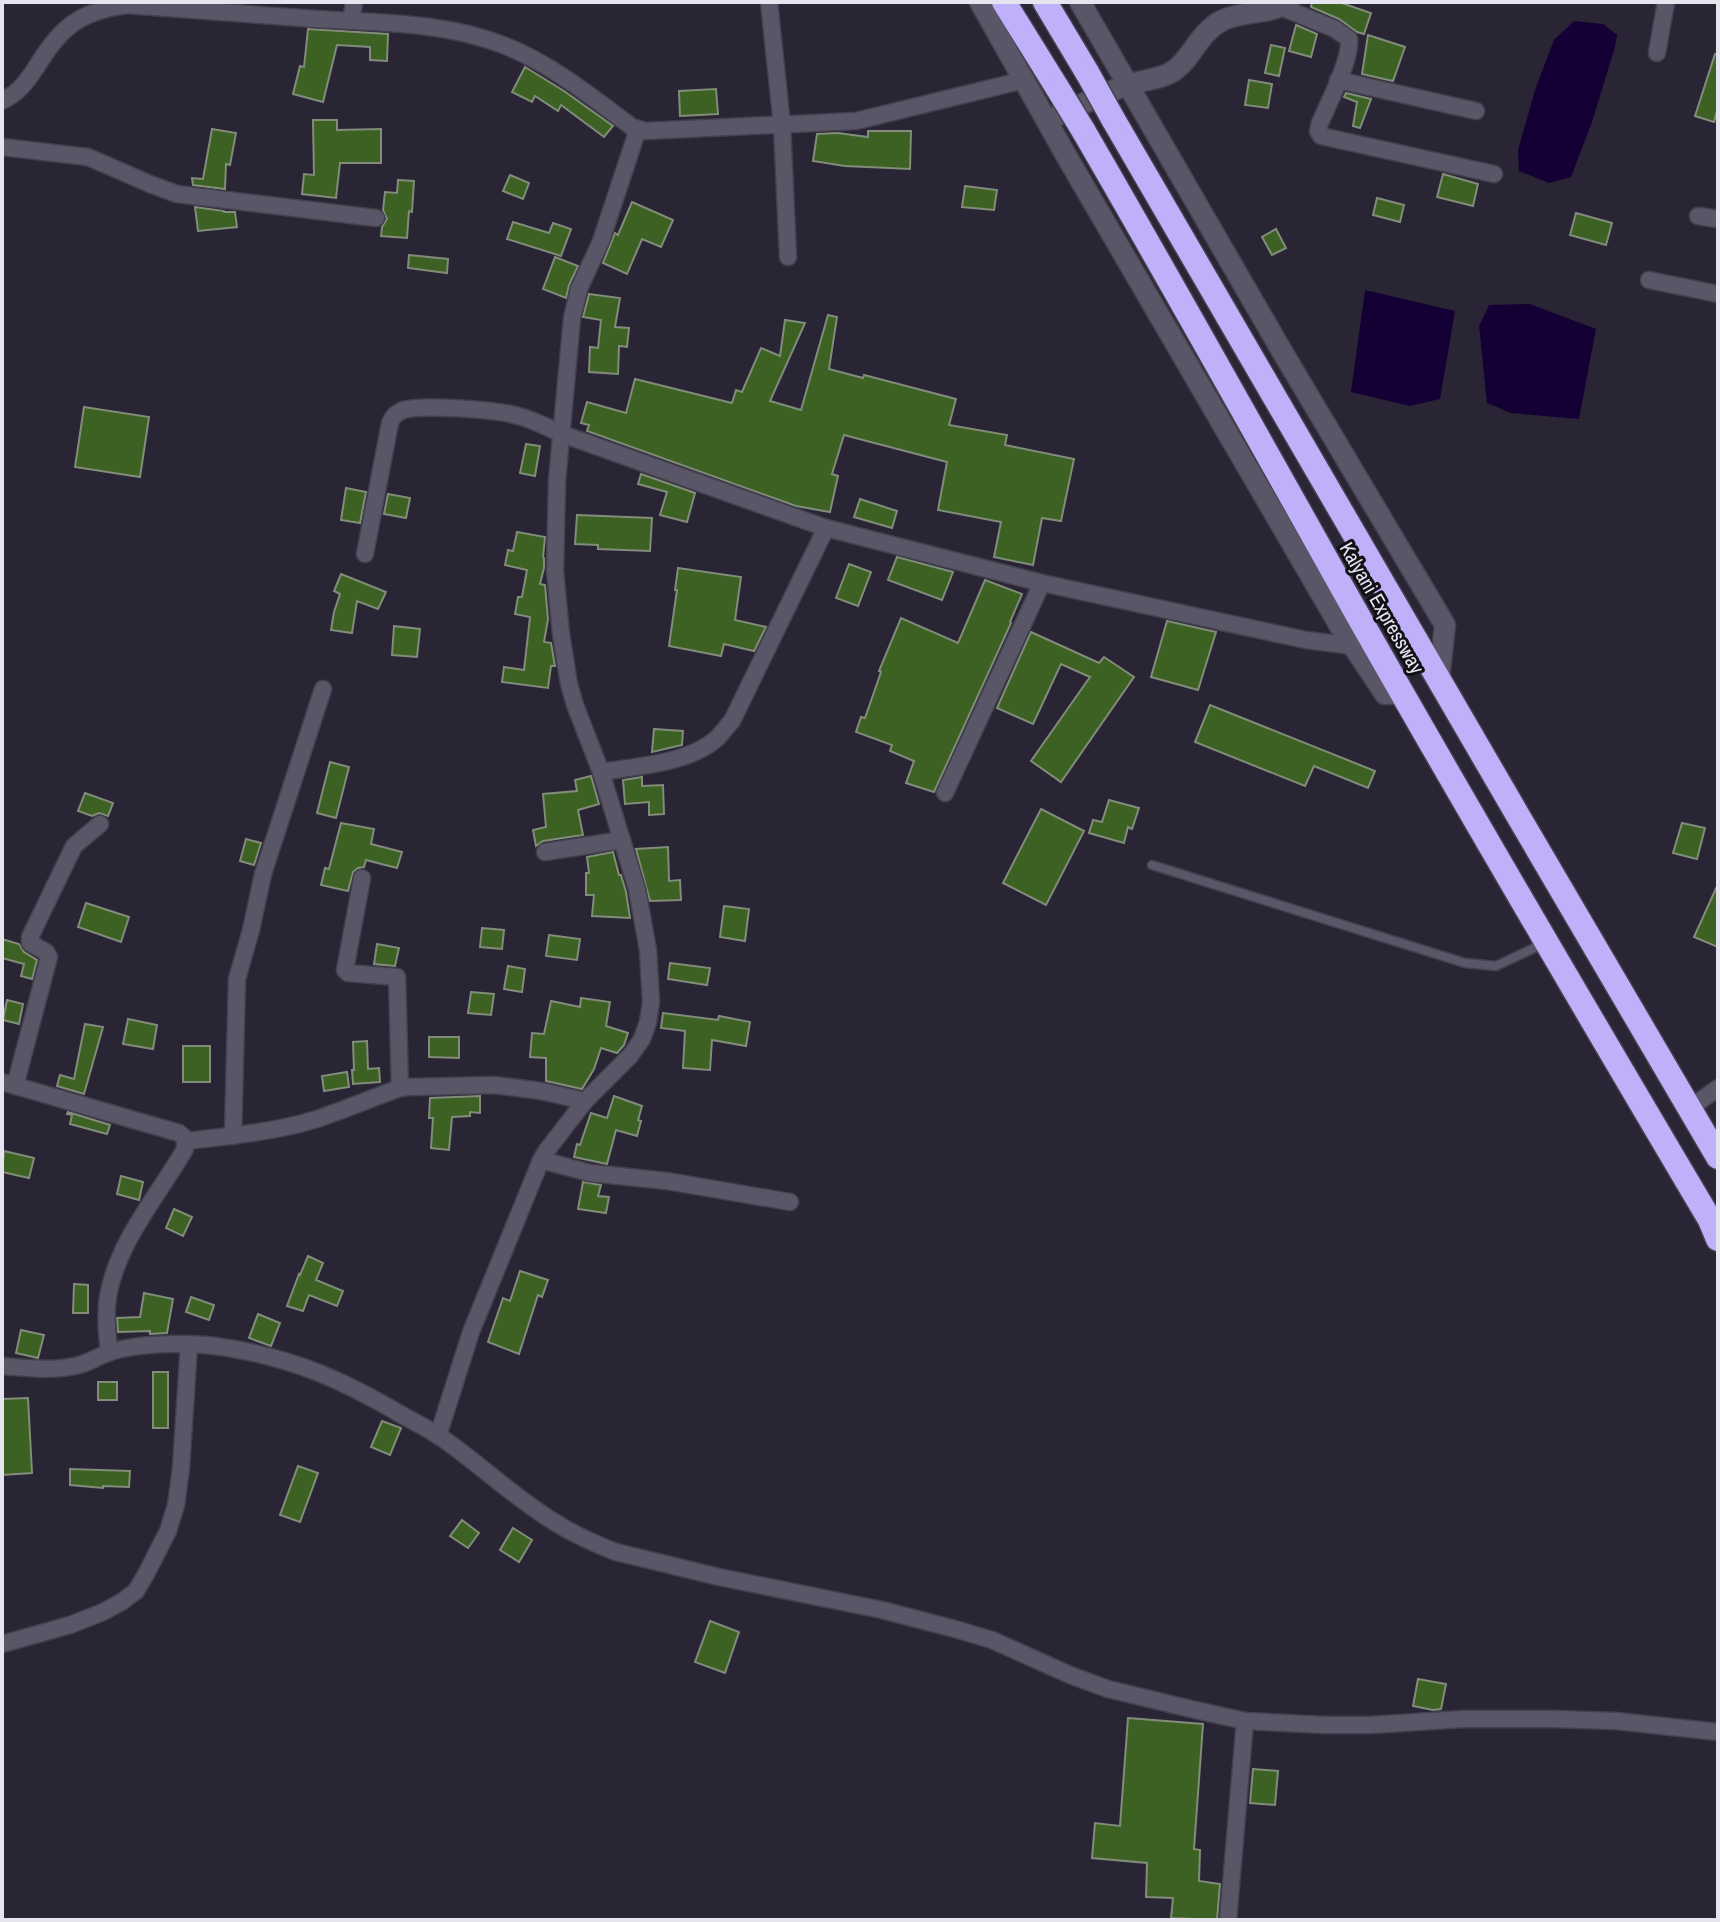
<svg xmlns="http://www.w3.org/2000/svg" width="1720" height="1922" viewBox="0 0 1720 1922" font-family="'Archivo Narrow',sans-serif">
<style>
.water{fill:#150035}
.building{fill:#3d6122;stroke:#818c7b;stroke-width:2}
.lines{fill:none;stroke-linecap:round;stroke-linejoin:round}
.lane-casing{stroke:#44414e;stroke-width:11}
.street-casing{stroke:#44414e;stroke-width:19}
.secondary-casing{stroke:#44414e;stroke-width:23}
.highway-casing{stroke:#44414e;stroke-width:27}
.lane{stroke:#595667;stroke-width:8}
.street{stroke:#595667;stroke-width:16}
.secondary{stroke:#595667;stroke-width:20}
.highway{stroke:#bfb0f9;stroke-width:24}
.highway-bridge-casing{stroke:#44414e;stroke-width:27;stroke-linecap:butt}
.highway-bridge{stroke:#bfb0f9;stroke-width:24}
.labels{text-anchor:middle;stroke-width:6;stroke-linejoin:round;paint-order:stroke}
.street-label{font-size:20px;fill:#e6e4ee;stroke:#111016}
</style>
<rect width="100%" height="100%" fill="#292534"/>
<g class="water">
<path d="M1574,21L1603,24L1617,35L1615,47L1592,122L1571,177L1549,183L1519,171L1518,150L1536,87L1554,40Z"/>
<path d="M1365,290L1455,311L1440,399L1410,406L1351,392Z"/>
<path d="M1530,304L1596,329L1579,419L1511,413L1487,403L1479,326L1489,305Z"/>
</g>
<g class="building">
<path d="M1312,2H1339L1371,13L1364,34L1357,32L1339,19L1311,7Z"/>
<path d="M1296,25L1317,34L1311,57L1289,51Z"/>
<path d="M308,29L388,34L387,61L370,60V47L337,45L323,102L293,94L300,66L304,67Z"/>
<path d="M1368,35L1405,47L1393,81L1362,74Z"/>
<path d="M1271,45L1285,48L1279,76L1265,73Z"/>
<path d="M1715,54H1718V107L1714,122L1695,116Z"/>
<path d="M525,67L564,91L613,126L604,137L561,105L558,111L535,96L532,102L512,92Z"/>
<path d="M1249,80L1272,84L1268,108L1245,105Z"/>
<path d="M716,89L718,114L680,116L679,91Z"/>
<path d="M1346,93L1371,99L1360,128L1353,126L1357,102L1344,97Z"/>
<path d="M313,120H337V130L381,129V163H340L336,198L302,194L304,174L314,175Z"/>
<path d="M212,129L236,133L230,165L226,164L225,189L193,185L192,178L203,179Z"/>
<path d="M868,131H911L910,169L845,166L813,161L817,134L838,133L868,137Z"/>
<path d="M1443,174L1478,184L1473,206L1437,197Z"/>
<path d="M510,175L529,183L523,199L503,191Z"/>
<path d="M398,180L414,181L412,212L409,211L407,238L381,236L382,227L387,219L383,210L385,192L397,193Z"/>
<path d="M965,186L997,190L994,210L962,207Z"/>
<path d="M1377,198L1404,205L1400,222L1373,215Z"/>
<path d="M632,202L673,220L661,247L642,239L627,274L603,263L615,233L618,235Z"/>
<path d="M195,207L224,211V212H235L237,227L198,231Z"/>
<path d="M1576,213L1612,223L1606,245L1570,235Z"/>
<path d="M513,222L549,233L553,223L571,229L561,256L507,239Z"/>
<path d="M1276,229L1286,248L1272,255L1262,237Z"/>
<path d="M409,255L448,259L447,273L408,268Z"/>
<path d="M555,257L578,266L569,285L566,298L543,289Z"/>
<path d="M589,294L620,298L615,327L629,328L627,347L619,346L618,374L589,372L590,347L598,348L601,320L583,317Z"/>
<path d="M828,315L837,317L829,369L863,378L864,375L956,399L949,425L1007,435L1005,445L1074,459L1061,521L1042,518L1033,565L994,557L1001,522L938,510L947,462L844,435L832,474L838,476L830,512L796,506L587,431L589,425L581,423L587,402L626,413L635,379L732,403L736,390L742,392L761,348L780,356L785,320L805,323L770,401L801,410Z"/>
<path d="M84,407L149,417L140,477L75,467Z"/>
<path d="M526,444L540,446L535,476L520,473Z"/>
<path d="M641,474L695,493L687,522L660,515L667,492L638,484Z"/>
<path d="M346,488L366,492L360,523L341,520Z"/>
<path d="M388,494L410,498L406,518L384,514Z"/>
<path d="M860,499L897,511L892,528L854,517Z"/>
<path d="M577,515L652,518L650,551L598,549V545L575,544Z"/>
<path d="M517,532L545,537L543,557L544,558V568L540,584L545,585L548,619L544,642L551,643L555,666H551L548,688L502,682L504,667L524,670L530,617L515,614L518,597H522L527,570L505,565L508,550L513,551Z"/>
<path d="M897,557L953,572L942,600L888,580Z"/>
<path d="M849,564L871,572L858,606L836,598Z"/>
<path d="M678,568L741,577L735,620L766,627L754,651L724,644L721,656L669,646L677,590H675Z"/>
<path d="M341,574L386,592L378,609L357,601L352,633L331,630L334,612L340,594L334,591Z"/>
<path d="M985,580L1022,594L1010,622L1011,623L934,792L906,783L914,761L890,751L892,745L856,732L861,717L865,718L881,672L879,671L901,618L958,643Z"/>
<path d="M1167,621L1216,632L1198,690L1151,677Z"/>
<path d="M394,626L420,629L417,657L392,655Z"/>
<path d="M1031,632L1099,663L1104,657L1134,677L1061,782L1031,761L1090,677L1061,664L1033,724L997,708Z"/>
<path d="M1210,705L1375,771L1368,788L1314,766L1305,786L1195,742Z"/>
<path d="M654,729L683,731L682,745L652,752Z"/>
<path d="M330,762L349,767L336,818L317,813Z"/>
<path d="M591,776L599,804L578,810L583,835L543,841L536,846L533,830L546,827L543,794L577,791L575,780Z"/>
<path d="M642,777V786L663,785L664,814L649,815V802L625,804L623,780Z"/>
<path d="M85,793L113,803L108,816L99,813L92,816L78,811Z"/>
<path d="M1109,800L1139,808L1132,829L1128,827L1124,843L1089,833L1093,820L1102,822Z"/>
<path d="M1041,809L1084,831L1046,905L1003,883Z"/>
<path d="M341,823L374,829L371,844L402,852L397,868L366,860L364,867L358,868L353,872L348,891L321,885L325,868L329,869Z"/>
<path d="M1682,823L1705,828L1697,859L1673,853Z"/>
<path d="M246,839L261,843L254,865L240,861Z"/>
<path d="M668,847L669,881L680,880L681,900L650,901L636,849Z"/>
<path d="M613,852L619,875H621L626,892L630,918L592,916L594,895H586V873H589L587,857Z"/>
<path d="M1718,884V947L1694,937Z"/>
<path d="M86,903L129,917L121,942L78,927Z"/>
<path d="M724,906L749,909L745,941L720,937Z"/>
<path d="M482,928L504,930L502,949L480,947Z"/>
<path d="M549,935L580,939L577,960L546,956Z"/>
<path d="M2,939L19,944L24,952L37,960L32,979L21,976L24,964L2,958Z"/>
<path d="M377,944L399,948L395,966L374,964Z"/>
<path d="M670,963L710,968L707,985L668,979Z"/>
<path d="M508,966L525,969L522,992L504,989Z"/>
<path d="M471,992L494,994L491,1015L468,1013Z"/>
<path d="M581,998L610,1002L606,1026L628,1033L624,1045L617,1053L601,1048L594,1069L582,1089L546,1081V1058L530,1057L532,1033L544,1034L551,1001L580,1007Z"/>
<path d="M7,1000L23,1004L19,1024L3,1020Z"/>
<path d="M663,1013L718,1020L719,1016L750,1022L746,1046L712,1040L710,1070L683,1068L685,1031L661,1028Z"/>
<path d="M128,1019L157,1025L153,1049L123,1044Z"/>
<path d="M85,1024L103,1027L84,1094L57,1086L60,1075L74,1079Z"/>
<path d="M429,1037H459V1058L429,1057Z"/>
<path d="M367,1041L368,1069L379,1068L380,1082L353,1084L352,1070H354L353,1042Z"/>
<rect x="183" y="1046" width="27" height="36"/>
<path d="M347,1072L349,1087L324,1091L322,1076Z"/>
<path d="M480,1096V1113L470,1112V1116L452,1117L449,1150L431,1148L433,1118H429L430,1098Z"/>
<path d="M614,1096L642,1106L638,1120L641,1121L637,1136L616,1130L607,1164L574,1157L577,1144L580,1145L591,1113L607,1118Z"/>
<path d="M68,1112L110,1125L107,1134L70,1124L72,1115L67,1114Z"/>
<path d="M4,1151L34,1158L29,1178L2,1172Z"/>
<path d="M121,1176L143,1182L139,1200L117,1194Z"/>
<path d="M583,1182L601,1185L598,1196L609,1197L606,1213L578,1209Z"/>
<path d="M174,1209L192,1217L183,1236L166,1228Z"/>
<path d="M308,1256L323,1263L316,1280L343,1291L337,1306L309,1295L303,1311L287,1306L299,1274L300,1275Z"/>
<path d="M520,1271L548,1280L542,1297L538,1295L519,1354L488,1342L503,1298L510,1301Z"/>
<path d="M74,1284L88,1285V1313H73Z"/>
<path d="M144,1293L173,1299L167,1333L150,1334V1331L118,1332L117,1318L140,1317Z"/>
<path d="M191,1297L214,1305L209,1320L186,1312Z"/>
<path d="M258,1314L280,1323L271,1346L249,1338Z"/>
<path d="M21,1330L44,1335L38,1358L16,1353Z"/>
<rect x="153" y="1372" width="15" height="56"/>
<rect x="98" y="1382" width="19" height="18"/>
<path d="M28,1398L32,1473L2,1475V1399Z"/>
<path d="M382,1421L401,1428L390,1455L371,1447Z"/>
<path d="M298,1466L318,1473L300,1522L280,1515Z"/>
<path d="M70,1469L130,1471L129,1487L103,1486V1488L70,1485Z"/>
<path d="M462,1520L479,1533L468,1548L450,1536Z"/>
<path d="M513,1528L532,1540L519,1562L500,1550Z"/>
<path d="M710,1621L739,1632L725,1673L695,1662Z"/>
<path d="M1418,1679L1446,1684L1441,1709L1433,1710L1413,1706Z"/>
<path d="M1128,1718L1203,1724L1194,1849L1200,1850L1199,1881L1220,1884L1217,1920L1171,1918L1173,1898L1146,1897L1147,1863L1092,1858L1095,1823L1120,1826Z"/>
<path d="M1253,1769L1278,1771L1275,1805L1250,1803Z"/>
</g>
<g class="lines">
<g class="lane-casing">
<path id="lane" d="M1152,865L1465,963L1496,966L1545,943"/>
</g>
<g class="street-casing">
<g id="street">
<path d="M769,2L782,125L788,257"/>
<path d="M1281,7L1335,29L1349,39C1351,60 1329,102 1320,123L1318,131L1321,136L1494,174"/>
<path d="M351,21L354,2"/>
<path d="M1657,53L1666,2"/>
<path d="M1338,80L1476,111"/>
<path d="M2,101C19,93 27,81 37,66C61,27 80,11 127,5C190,10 253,14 316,19C378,23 445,22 503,45C550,63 592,97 632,127L645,131L856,121L1024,80"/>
<path d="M2,147L88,157L150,184L177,194L376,218"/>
<path d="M1698,216L1718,219"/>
<path d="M1649,280L1718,294"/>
<path d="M365,554L390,423C393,416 396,413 403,410C422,404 495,410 515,415C532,419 547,427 562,434L826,528L1042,583L1306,640L1353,646"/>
<path d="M601,772C637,766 686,764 715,740C721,735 726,727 732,721L826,528"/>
<path d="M945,793L1042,583"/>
<path d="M545,852L622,840"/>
<path d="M362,878L345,970L348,973L397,977L400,1088"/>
<path d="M2,1082L179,1133L185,1138V1149C158,1196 117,1242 108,1297C105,1315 107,1334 109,1352"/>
<path d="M15,1086L49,957L46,952L30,943V937L74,846L100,824"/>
<path d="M1690,1108L1718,1088"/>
<path d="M233,1136L237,979L251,930L263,874L323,689"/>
<path d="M186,1141C230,1136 275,1132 317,1119C344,1110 372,1098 400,1088L409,1087L495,1085L541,1091L585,1101"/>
<path d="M541,1160L590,1173L667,1181L790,1202"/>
<path d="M2,1366C26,1368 51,1371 75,1366C87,1364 96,1357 108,1353C138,1342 197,1342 228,1348C296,1359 344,1381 402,1415C414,1422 427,1428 439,1436C479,1463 514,1498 556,1523C575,1535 595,1544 616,1552L719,1577L882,1610L955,1629L992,1640L1070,1675L1108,1689L1191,1709L1245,1721L1325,1725H1370L1463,1719H1554L1616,1721L1718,1732"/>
<path d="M438,1436L471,1332L541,1160L547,1150L585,1101L630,1056L642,1039L648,1022L651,1002L648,950L637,889L601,772L575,705L569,684L561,634L555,571L557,481L572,318L579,289L601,241L638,129"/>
<path d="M2,1644L70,1625L103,1612L123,1601L136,1591L145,1576L168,1531L176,1505L181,1468L189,1344"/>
<path d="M1228,1920L1245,1721"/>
</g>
</g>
<g class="secondary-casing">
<g id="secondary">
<path d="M980,2L1067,157L1341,628L1385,694H1403"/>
<path d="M1080,2L1283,353L1445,625L1439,679"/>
<path d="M1059,115C1082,105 1105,92 1128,85C1142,80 1157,80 1170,73C1192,61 1197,33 1223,20C1244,10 1268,15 1289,2"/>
</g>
</g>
<g class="highway-casing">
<g id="highway">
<path d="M1004,2L1058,89"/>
<path d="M1045,2L1088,74"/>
<path d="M1113,119L1517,814L1718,1157"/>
<path d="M1083,130C1176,290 1266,452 1357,614C1472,817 1591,1019 1710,1220L1718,1239"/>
</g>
</g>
<use href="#lane" class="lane"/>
<use href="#street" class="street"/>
<use href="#secondary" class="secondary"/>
<use href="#highway" class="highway"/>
<g class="highway-bridge-casing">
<g id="highway-bridge">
<path d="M1088,74L1113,119"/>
<path d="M1058,89L1083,130"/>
</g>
</g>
<use href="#highway-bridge" class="highway-bridge"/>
</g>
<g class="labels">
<g class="street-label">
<text transform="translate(1382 608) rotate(60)" y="7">Kalyani Expressway</text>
</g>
</g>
<rect width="1720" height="1922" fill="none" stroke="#e6e4ee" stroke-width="8"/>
</svg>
